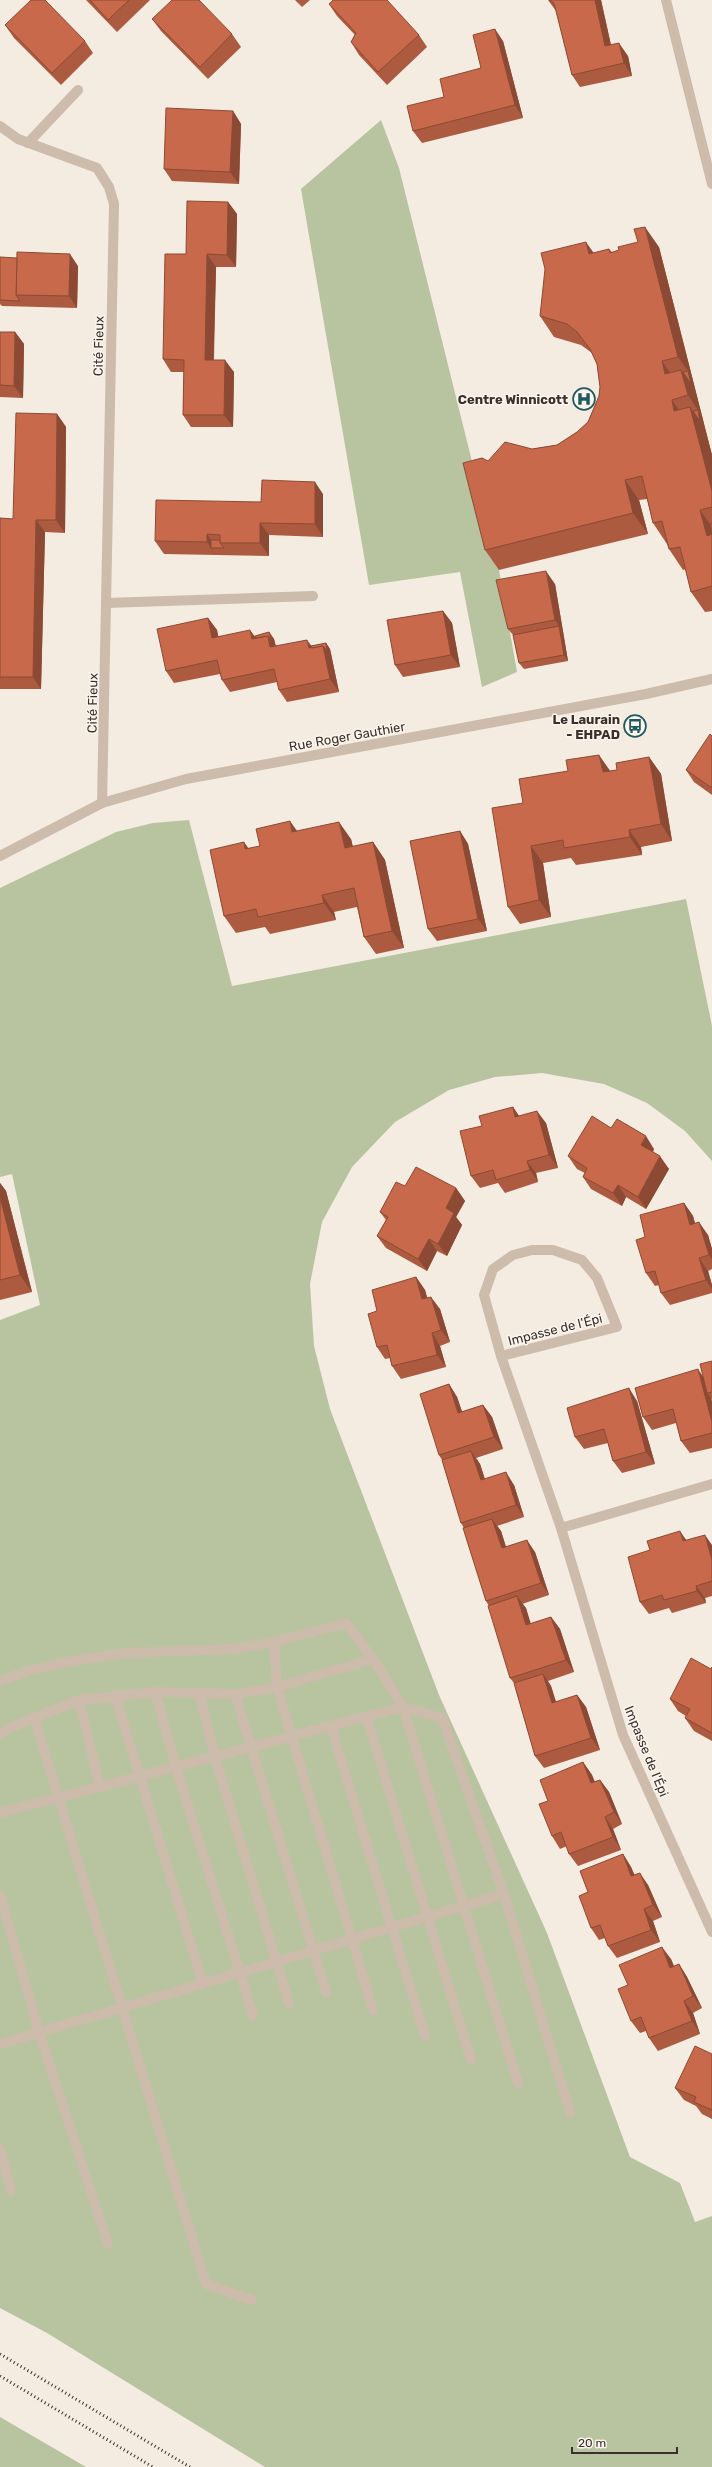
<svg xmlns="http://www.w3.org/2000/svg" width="712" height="2467" viewBox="0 0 712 2467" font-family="Rubik,sans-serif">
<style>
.green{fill:#b8c4a0}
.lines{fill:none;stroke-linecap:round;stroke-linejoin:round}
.minor{stroke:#cdbbac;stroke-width:10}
.rail{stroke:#3b302b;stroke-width:3;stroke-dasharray:1 3;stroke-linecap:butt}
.wall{fill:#ac5a40}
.shaded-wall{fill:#8c4a34}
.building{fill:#c8694b;stroke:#8c4a34}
.labels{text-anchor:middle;stroke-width:3;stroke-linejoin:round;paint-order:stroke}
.street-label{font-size:13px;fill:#3b302b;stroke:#fbf5ee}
.poi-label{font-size:13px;font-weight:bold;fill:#3b302b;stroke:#fbf5ee;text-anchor:end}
</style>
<rect width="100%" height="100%" fill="#f4ebe1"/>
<g class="green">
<path d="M381,120L399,168L499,570L517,672L482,687L460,572L369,585L301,189Z"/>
<path d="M189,820L232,986L686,899L712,1026V1161L685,1131L647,1103L604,1084L542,1073L495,1077L449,1090L395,1122L352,1167L322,1222L310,1284L314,1346L330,1409L439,1695L547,1933L630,2157L680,2183L695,2222L712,2216V2467H265L47,2333L0,2308V1320L40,1305L12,1174L0,1177V888L116,832L153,823Z"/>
<path d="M0,2417L86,2467H0Z"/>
</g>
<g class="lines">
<g class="minor">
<path d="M666,0L712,184"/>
<path d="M0,126L18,139L97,168L109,187L114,204L102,803"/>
<path d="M28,143L78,90"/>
<path d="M106,603L313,596"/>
<path d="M0,856L102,803L186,779L646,694L712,679"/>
<path d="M501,1356L617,1327L597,1278L582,1260L553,1250H532L513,1255L493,1269L484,1295L501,1356L561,1528L623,1735L712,1932"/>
<path d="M561,1528L712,1484"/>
<path d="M373,1659L346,1623L274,1642L277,1687L373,2010"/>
<path d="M0,1681L28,1671L66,1662L126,1653L233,1649L274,1642"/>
<path d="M155,1692L176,1767L253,2015"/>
<path d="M199,1692L215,1757L289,2003"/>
<path d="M235,1694L326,1992"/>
<path d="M115,1695L203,1984"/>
<path d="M79,1700L100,1787"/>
<path d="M34,1717L206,2284L252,2300"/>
<path d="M367,1718L471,2060"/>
<path d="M331,1727L425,2036"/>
<path d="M0,1734L9,1728L79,1700L155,1692L235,1694L277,1687L373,1659L403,1707L518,2083"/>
<path d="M0,1813L403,1707L442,1718L504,1894L0,2044"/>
<path d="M504,1894L570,2112"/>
<path d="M0,1895L39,2032L108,2244"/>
<path d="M0,2149L11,2191"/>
</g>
<g class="rail">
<path d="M0,2354L190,2467"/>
<path d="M0,2376L153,2467"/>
</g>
</g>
<g class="wall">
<path d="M86,0H150L117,32Z"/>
<path d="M295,0H310L302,7Z"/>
<path d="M548,0H601L611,45L628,56L632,76L580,87L572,75L556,11Z"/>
<path d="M329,4L419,35L427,47L387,85L359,55L351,42L355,35L337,16Z"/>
<path d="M152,19L232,34L241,47L208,79L161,31Z"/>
<path d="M5,25L85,41L93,53L61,85L14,38Z"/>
<path d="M503,41L523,118L422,143L413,131L444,97L481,68Z"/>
<path d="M233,111L241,124L239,184L172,181L164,169Z"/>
<path d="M228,202L237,214L236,267H216L214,360L234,372L233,427H191L183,415L184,372H171L163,359L186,254Z"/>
<path d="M659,247L712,455V611L705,612L691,592L686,569L683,570L669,549L667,544L653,523L647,499L639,500L648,534L499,570L485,550L488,461L532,449L557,445L577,432L588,422L599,396L600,387L597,364L592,353L581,345L554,337L540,316L594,253L609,249L612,252Z"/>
<path d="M0,257L78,266L77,308L2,306L0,304Z"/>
<path d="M0,332H15L24,344L23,398L0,397Z"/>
<path d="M57,414L66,427L65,533L45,532L41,689H0V518L13,519Z"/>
<path d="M323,494V537L269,535V556L164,554L155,541L261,502Z"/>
<path d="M555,584L568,661L524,669L519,663L513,635L508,629Z"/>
<path d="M443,611L452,623L460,667L403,677L395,665Z"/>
<path d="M208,618L217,630L218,636H255L269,632L274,639L276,646H311L326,643L330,649L339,692L287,702L279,690L277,682L230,692L222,680L220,674L174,683L166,671Z"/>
<path d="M712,736V795L694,782L686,770Z"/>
<path d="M649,757L661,774L672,841L641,847L642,855L576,865L571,858L543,863L551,917L520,924L508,907L523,803L610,771L617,770Z"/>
<path d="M297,831L351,839L353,847L373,842L385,860L404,948L376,954L364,937L357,907L334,912L336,920L270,934L265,927L236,933L224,916L248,849L260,846Z"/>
<path d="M460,831L468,844L487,931L437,941L428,929Z"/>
<path d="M513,1107L519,1116L546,1123L558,1168L536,1173L538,1182L505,1193L498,1183L480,1188L471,1176L482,1126Z"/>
<path d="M611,1128L654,1149L653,1152L669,1169L646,1209L626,1197L622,1206L591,1189L583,1177L585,1173L577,1169L568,1156Z"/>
<path d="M0,1183L6,1191L32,1292L0,1300Z"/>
<path d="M405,1186L456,1188L465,1201L456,1217L462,1225L447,1256L437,1251L427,1271L386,1248L377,1236L386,1220L380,1212Z"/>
<path d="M684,1203L693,1216L695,1224L708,1235L712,1249V1269L708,1271L712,1285V1293L670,1305L661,1293L659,1285L655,1286L646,1273L645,1237Z"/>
<path d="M416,1277L425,1290L427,1298L440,1309L450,1342L440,1346L446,1367L401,1379L392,1366L390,1358L385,1359L377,1347V1311Z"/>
<path d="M712,1361V1400L711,1398L712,1402V1448L690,1453L681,1441L676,1423L652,1430L643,1417L703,1376Z"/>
<path d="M449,1384L457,1397L462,1412L483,1405L492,1417L503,1449L476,1458L480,1464L485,1479L514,1485L524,1517L497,1526L501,1531L506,1547L535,1552L549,1595L522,1604L526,1608L530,1624L551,1617L560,1629L574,1672L548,1681L551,1686L556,1702L577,1695L586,1707L600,1750L544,1768L535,1756L514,1683L510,1678L489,1606L486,1601L464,1528L461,1523L442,1460L439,1455Z"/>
<path d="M637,1401L655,1464L622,1473L613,1461L608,1443L584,1449L575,1437Z"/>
<path d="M686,1540L712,1545V1596L705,1598L706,1603L672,1613L669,1608L649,1614L640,1602Z"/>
<path d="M712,1667V1741L694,1731L685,1718L686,1716L678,1711L670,1699L711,1669Z"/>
<path d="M583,1762L592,1775L595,1782L600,1780L609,1792L622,1824L613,1829L621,1850L578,1866L569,1854L567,1846L560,1849L552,1836L548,1801Z"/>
<path d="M623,1854L631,1867L634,1874L648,1885L662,1917L653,1921L660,1942L617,1958L608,1946L605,1938L599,1940L591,1928L588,1892Z"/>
<path d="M671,1959L674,1966L679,1964L687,1977L702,2008L693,2013L700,2034L658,2051L649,2038L646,2031L640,2033L631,2021L628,1985Z"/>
<path d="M712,2054V2119L702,2114L696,2106L684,2100L675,2088Z"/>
</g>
<g class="shaded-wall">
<path d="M595,0H601L614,59L605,46Z"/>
<path d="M495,29L503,41L523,118L515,105Z"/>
<path d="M619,43L628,56L632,76L624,63Z"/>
<path d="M233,111L241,124L239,184L230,172Z"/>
<path d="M228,202L237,214L236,267L227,255Z"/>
<path d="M645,227L659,247L702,416L688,395L681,370L691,384L688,371L678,357Z"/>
<path d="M586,242L600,262L589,254Z"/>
<path d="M70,254L78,266L77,308L69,296Z"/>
<path d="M207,254L216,267L213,372L205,360Z"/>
<path d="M15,332L24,344L23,398L14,386Z"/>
<path d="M225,360L234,372L233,427L224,415Z"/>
<path d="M662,361L676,382L665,374Z"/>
<path d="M672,400L686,420L674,411Z"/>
<path d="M690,407L705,428L712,455V491Z"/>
<path d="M698,410L702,416L705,428L700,421Z"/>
<path d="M57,414L66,427L65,533L56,520Z"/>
<path d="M625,480L639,500L648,534L633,513Z"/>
<path d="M315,482L323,494V537L315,524Z"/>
<path d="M700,510L712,527V543L707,536Z"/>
<path d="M36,520L45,532L41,689L33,677Z"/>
<path d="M260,523L269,535V556L260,543Z"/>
<path d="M207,534L215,546L211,548L215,555L207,542Z"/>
<path d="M546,571L555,584L568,661L564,655L559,626L555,620Z"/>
<path d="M443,611L452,623L460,667L451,655Z"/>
<path d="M208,618L217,630L221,650L212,638Z"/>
<path d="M250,630L259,642L252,639Z"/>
<path d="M269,632L274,639L276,648L270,647L268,636Z"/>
<path d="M307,640L316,652L309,648Z"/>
<path d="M326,643L330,649L339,692L330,679L323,646Z"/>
<path d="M599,755L611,772H603Z"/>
<path d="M649,757L661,774L672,841L661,824Z"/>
<path d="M290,821L302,838L292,832Z"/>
<path d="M339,822L351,839L357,865L345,848Z"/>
<path d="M629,830L641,847L642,855L630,837Z"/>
<path d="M460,831L468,844L487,931L478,919Z"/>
<path d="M244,842L256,859L245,849Z"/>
<path d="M373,842L385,860L404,948L392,931Z"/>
<path d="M531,846L543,863L551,917L539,900Z"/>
<path d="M322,895L334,912L336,920L324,903Z"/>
<path d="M513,1107L521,1119L515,1117Z"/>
<path d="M537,1111L546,1123L558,1168L549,1155Z"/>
<path d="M646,1136L654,1149L650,1158L641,1145Z"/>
<path d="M660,1156L669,1169L646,1209L638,1197Z"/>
<path d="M527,1161L536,1173L538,1182L530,1170Z"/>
<path d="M0,1183L6,1191L32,1292L20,1275L0,1197Z"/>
<path d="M618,1185L626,1197L622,1206L613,1193Z"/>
<path d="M456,1188L465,1201L456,1217L462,1225L447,1256L438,1244L446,1208Z"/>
<path d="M684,1203L693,1216L699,1238L690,1225Z"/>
<path d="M699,1222L708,1235L712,1249V1259L709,1255Z"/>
<path d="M429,1239L437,1251L427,1271L418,1259Z"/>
<path d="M699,1258L708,1271L712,1285V1289L706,1280Z"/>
<path d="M416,1277L425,1290L431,1311L422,1299Z"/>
<path d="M431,1297L440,1309L450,1342L441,1330Z"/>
<path d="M432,1333L440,1346L446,1367L437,1355Z"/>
<path d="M698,1369L706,1381L707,1393L711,1398L712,1402V1422Z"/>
<path d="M449,1384L457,1397L467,1426L458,1413Z"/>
<path d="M629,1388L637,1401L655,1464L646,1452Z"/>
<path d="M483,1405L492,1417L503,1449L494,1437Z"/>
<path d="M471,1451L480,1464L489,1493L481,1480Z"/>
<path d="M506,1472L514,1485L524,1517L516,1505Z"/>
<path d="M492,1519L501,1531L510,1560L502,1548Z"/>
<path d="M680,1531L689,1544L683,1541Z"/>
<path d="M705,1535L712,1545V1560Z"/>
<path d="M527,1540L535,1552L549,1595L541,1583Z"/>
<path d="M696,1586L705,1598L706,1603L697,1591Z"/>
<path d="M517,1596L526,1608L535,1637L526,1625Z"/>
<path d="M551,1617L560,1629L574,1672L566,1660Z"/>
<path d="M543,1674L551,1686L560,1715L552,1703Z"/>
<path d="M577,1695L586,1707L600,1750L591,1738Z"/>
<path d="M583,1762L592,1775L600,1796L591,1783Z"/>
<path d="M600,1780L609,1792L622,1824L614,1812Z"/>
<path d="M605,1817L613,1829L621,1850L613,1837Z"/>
<path d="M623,1854L631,1867L640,1888L631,1876Z"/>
<path d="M640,1873L648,1885L662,1917L653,1905Z"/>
<path d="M644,1909L653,1921L660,1942L651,1930Z"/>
<path d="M662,1947L671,1959L679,1980L670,1968Z"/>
<path d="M679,1964L687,1977L702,2008L693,1996Z"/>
<path d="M684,2001L693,2013L700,2034L692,2021Z"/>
</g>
<g class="building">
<path d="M31,0H45L85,41L52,73L5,25Z"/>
<path d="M90,0H129L108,20Z"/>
<path d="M172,0H199L232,34L200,67L152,19Z"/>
<path d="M333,0H387L419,35L378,72L351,42L356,33L329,4Z"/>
<path d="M549,0H595L605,46L619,43L624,63L572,75L554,3Z"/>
<path d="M495,29L515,105L413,131L407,106L444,97L440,79L481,68L473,35Z"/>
<path d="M166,108L233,111L230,172L164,169Z"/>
<path d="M187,201L228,202L227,255L207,254L205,360H225L224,415H183L184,360L163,359L165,254H186Z"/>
<path d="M645,227L678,357L662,361L665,374L681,370L688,395L672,400L674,411L690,407L712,491V507L700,510L707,536L712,534V586L691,592L680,547L669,549L662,521L653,523L642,476L625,480L633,513L485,550L463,463L482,458L488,461L505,442L532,449L557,445L577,432L588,422L599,396L600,387L597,364L590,349L577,332L567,324L540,316L545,269L541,253L586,242L589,254L609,249L610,253L619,250L618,247L638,242L634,229Z"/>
<path d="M17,252L70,254L69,296L16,295Z"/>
<path d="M0,257L17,258L16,295L20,301L0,300Z"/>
<path d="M0,332H15L14,386L0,385Z"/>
<path d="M688,371L691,384L683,372Z"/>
<path d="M698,410L700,421L693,411Z"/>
<path d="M16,413L57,414L56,520H36L33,677H0V518L13,519Z"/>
<path d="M262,480L315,482V524L260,523V543H220V535L207,534V542L155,541L156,500L261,502Z"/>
<path d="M712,523V533L710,524Z"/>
<path d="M211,540H220V543L224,548H211Z"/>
<path d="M546,571L555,620L508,629L496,580Z"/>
<path d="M443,611L451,655L395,665L387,620Z"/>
<path d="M208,618L212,638L250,630L252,639L268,636L270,647L307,640L309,648L323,646L330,679L279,690L274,669L222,680L217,660L166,671L157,629Z"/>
<path d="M559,626L564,655L519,663L513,635Z"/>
<path d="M269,632L272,642L268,636L255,638V636Z"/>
<path d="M326,643L327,651L323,646L312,648L311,646Z"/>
<path d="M710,734L712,736V788L686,770Z"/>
<path d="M599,755L603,772L617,770L616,763L649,757L661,824L629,830L630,837L564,848L563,840L531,846L539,900L508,907L492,808L523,803L519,779L568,771L566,760Z"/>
<path d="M290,821L292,832L339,822L345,848L373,842L392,931L364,937L354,888L322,895L324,903L258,917L256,909L224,916L210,850L244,842L245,849L260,846L256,829Z"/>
<path d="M460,831L478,919L428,929L410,841Z"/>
<path d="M513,1107L515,1117L537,1111L549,1155L527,1161L530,1170L496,1180L493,1170L471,1176L460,1131L482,1126L479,1116Z"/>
<path d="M592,1116L611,1128L617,1119L646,1136L641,1145L660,1156L638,1197L618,1185L613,1193L583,1177L587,1168L568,1156Z"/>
<path d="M416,1167L456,1188L446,1208L454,1213L438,1244L429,1239L418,1259L377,1236L388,1217L380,1212L396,1182L405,1186Z"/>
<path d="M0,1197L20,1275L0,1280Z"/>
<path d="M684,1203L690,1225L699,1222L709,1255L699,1258L706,1280L661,1293L655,1271L646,1273L636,1240L645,1237L640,1215Z"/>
<path d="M416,1277L422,1299L431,1297L441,1330L432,1333L437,1355L392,1366L387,1345L377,1347L368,1314L377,1311L372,1290Z"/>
<path d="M712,1361V1392L707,1393L700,1364Z"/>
<path d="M698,1369L712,1422V1433L681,1441L673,1409L643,1417L635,1388Z"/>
<path d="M449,1384L458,1413L483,1405L494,1437L439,1455L420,1394Z"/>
<path d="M629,1388L646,1452L613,1461L604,1429L575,1437L567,1408Z"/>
<path d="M471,1451L481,1480L506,1472L516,1505L461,1523L442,1460Z"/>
<path d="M492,1519L502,1548L527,1540L541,1583L486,1601L463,1528Z"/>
<path d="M680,1531L683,1541L705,1535L712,1560V1581L696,1586L697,1591L664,1600L662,1595L640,1602L628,1557L650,1550L647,1541Z"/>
<path d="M517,1596L526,1625L551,1617L566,1660L510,1678L488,1606Z"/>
<path d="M691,1658L711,1669L712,1667V1733L685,1718L690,1709L670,1699Z"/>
<path d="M543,1674L552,1703L577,1695L591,1738L535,1756L514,1683Z"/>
<path d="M583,1762L591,1783L600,1780L614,1812L605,1817L613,1837L569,1854L561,1832L552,1836L539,1804L548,1801L540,1780Z"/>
<path d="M623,1854L631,1876L640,1873L653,1905L644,1909L651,1930L608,1946L600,1925L591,1928L579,1896L588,1892L580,1871Z"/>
<path d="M662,1947L670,1968L679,1964L693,1996L684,2001L692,2021L649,2038L641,2017L631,2021L618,1989L628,1985L619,1965Z"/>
<path d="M695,2046L712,2054V2110L694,2102L696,2097L675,2088Z"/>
</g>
<defs>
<g id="hospital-ring" transform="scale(1.15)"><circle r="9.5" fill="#fbf5ee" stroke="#1f5a5e" stroke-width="1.5"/><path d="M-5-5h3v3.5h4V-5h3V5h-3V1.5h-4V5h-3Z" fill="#1f5a5e"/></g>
<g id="bus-ring" transform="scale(1.15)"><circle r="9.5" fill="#fbf5ee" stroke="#1f5a5e" stroke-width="1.5"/><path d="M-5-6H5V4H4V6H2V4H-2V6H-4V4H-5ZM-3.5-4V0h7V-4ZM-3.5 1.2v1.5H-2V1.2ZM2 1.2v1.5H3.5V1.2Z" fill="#1f5a5e"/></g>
</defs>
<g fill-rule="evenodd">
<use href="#hospital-ring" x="584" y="399"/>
<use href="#bus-ring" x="635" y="726"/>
</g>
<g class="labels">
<g class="street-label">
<text transform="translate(98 346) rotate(-89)" y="5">Cité Fieux</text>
<text transform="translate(92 703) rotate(-89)" y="5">Cité Fieux</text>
<text transform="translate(347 736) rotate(-10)" y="5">Rue Roger Gauthier</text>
<text transform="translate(555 1329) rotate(-14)" y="5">Impasse de l'Épi</text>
<text transform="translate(647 1751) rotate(68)" y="5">Impasse de l'Épi</text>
</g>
<g class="poi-label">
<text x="568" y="404">Centre Winnicott</text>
<text x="620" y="724">Le Laurain<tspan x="620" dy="15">- EHPAD</tspan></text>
</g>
</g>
<path d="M572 2447v6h105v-6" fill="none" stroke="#3b302b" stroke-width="2"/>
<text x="578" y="2447" font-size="12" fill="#3b302b" stroke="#fbf5ee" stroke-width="3" paint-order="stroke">20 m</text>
</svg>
